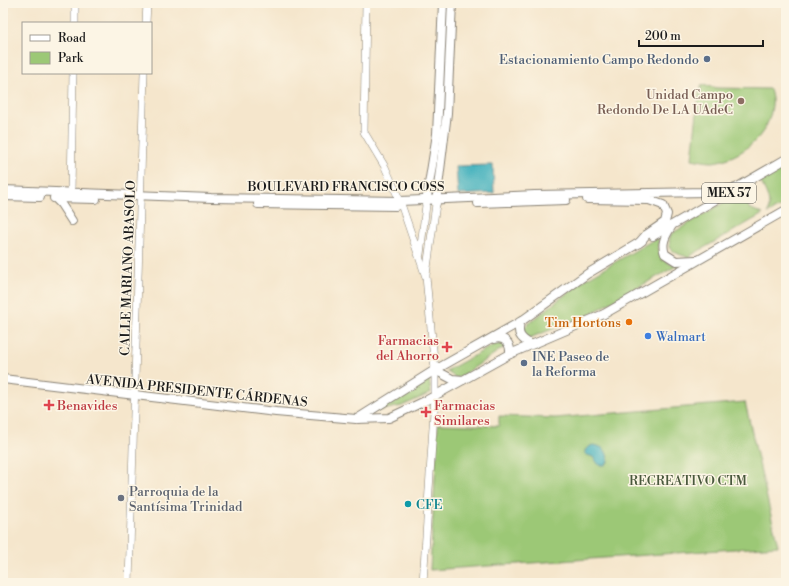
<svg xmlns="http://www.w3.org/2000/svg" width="789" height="586" viewBox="0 0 789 586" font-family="'Libre Bodoni',serif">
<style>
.green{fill:#9cc876;stroke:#5c7249}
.water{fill:#42b1bd;stroke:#2f666c}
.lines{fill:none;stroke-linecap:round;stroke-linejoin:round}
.secondary-casing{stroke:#888174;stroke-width:8}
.primary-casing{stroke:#888174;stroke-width:10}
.secondary{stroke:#fff;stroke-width:7}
.primary{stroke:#fff;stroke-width:8}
.service-dot{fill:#5c6f8a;stroke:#fcf5e5;stroke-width:1.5}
.education-dot{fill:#8d6e63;stroke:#fcf5e5;stroke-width:1.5}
.food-dot{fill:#e8710a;stroke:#fcf5e5;stroke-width:1.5}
.shop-dot{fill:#3f7fe0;stroke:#fcf5e5;stroke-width:1.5}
.health-dot{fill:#e0444e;stroke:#fcf5e5;stroke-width:1.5}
.worship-dot{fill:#6b7280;stroke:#fcf5e5;stroke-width:1.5}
.culture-dot{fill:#0f9aa8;stroke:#fcf5e5;stroke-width:1.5}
.labels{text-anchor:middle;stroke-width:3;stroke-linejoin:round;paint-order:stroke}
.shield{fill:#fcf5e5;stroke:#5f5d58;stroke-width:1}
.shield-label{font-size:12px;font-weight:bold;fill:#1c1c1c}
.service-label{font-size:13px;fill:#4e5e75;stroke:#fcf5e5;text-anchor:end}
.education-label{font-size:13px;fill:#785e54;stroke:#fcf5e5;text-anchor:end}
.street-label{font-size:13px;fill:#1c1c1c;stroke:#fcf5e5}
.food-label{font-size:13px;fill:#c56008;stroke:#fcf5e5;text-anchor:end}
.shop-label{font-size:13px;fill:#366cbe;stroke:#fcf5e5;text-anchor:start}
.health-label{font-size:13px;fill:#be3a42;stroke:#fcf5e5;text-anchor:start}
.park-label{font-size:13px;fill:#49583c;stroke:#fcf5e5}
.worship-label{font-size:13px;fill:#5b616d;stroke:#fcf5e5;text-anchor:start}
.culture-label{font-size:13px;fill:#0d838f;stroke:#fcf5e5;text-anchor:start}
</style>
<rect width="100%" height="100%" fill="#fcf5e5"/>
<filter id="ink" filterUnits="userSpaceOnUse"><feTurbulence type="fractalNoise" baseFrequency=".025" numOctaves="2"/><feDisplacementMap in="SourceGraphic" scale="8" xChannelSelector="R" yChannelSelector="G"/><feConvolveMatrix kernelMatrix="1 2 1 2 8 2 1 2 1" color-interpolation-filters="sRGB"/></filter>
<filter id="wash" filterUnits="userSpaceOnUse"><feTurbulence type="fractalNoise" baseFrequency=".012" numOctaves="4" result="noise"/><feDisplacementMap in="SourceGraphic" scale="16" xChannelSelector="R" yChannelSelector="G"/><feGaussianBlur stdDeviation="0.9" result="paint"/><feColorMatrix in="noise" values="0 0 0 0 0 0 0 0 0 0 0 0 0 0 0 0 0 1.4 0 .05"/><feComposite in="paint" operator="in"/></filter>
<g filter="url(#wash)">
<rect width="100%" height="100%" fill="#f5e6cc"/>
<g class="green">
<path d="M702,85L717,88L770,89C771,94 773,100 772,105C770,135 742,158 713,162C706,162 698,160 692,159L699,94Z"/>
<path d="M786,165V204L768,213C771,199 766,193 760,180Z"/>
<path d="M751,186L747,203L749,208L763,214L688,257C673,253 666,249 671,234Z"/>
<path d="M660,236C655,248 660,256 670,264H680L585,317L529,338L523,336L522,329L581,282Z"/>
<path d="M503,340L506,346L460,377L456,378L446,371Z"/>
<path d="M429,379L431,393L402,406L367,413Z"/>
<path d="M745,402L778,546L430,570L438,424L499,426V416L555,418Z"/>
</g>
<g class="water">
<path d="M493,165L494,193L458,195L456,166Z"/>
<path d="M592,445C603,446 608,450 608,462L605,465H599L593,457L585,454V450Z"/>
</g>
</g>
<g filter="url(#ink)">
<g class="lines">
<g class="secondary-casing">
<g id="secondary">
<path d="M366,3L364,132L385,167L400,201L426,277L435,370V396L423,583"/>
<path d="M75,23V3"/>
<path d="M146,23L147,3"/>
<path d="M71,193L73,73"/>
<path d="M420,254L426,205"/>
<path d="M426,275L436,204"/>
<path d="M129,583L144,73"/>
</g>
</g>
<g class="primary-casing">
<g id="primary">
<path d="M3,190L211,198L400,201L535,195L707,192L738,188"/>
<path d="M3,196L40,197"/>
<path d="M54,198L96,199"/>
<path d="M55,198L61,204L72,221"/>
<path d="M587,199L649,200L663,205L667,214L665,222L646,235L639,243"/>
<path d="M426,203L437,134L443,3"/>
<path d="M436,203L447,113L452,3"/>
<path d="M478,203L566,200"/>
<path d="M258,204L396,206"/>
<path d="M671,227C665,236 661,244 665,254L676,261L696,260"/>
<path d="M653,236L786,159"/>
<path d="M520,322C517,334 520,338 530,344"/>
<path d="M494,339C504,336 511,343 510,354"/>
<path d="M435,370L452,379L463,380"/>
<path d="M3,379L276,412L356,419L389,418L427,400L510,354L604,314L786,210"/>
<path d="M357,419L435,370L520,322L587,274L642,241"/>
</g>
</g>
<use href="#secondary" class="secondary"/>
<use href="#primary" class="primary"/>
</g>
</g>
<g class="service-dot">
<circle cx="707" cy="59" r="4"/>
<circle cx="524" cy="363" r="4"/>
</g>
<circle class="education-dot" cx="741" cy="101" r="4"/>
<circle class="food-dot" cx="629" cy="322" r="4"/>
<circle class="shop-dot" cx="648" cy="336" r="4"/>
<g class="health-dot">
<path d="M445 341h4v4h4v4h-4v4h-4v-4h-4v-4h4z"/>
<path d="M47 399h4v4h4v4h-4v4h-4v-4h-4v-4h4z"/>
<path d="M424 406h4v4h4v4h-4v4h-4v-4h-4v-4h4z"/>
</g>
<circle class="worship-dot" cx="121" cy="498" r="4"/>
<circle class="culture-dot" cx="408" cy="504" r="4"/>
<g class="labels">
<rect class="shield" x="702" y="183" width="54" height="20" rx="3"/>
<g class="shield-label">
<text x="729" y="197">MEX 57</text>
</g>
<g class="service-label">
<text x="699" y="64">Estacionamiento Campo Redondo</text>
<text x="532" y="361" text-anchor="start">INE Paseo de<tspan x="532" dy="15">la Reforma</tspan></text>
</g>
<g class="education-label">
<text x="733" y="99">Unidad Campo<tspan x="733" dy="15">Redondo De LA UAdeC</tspan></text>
</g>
<g class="street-label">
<text x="346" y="191">BOULEVARD FRANCISCO COSS</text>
<text transform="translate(127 268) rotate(-88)" y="5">CALLE MARIANO ABASOLO</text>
<text transform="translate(197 390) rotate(6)" y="5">AVENIDA PRESIDENTE CÁRDENAS</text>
</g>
<g class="food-label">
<text x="621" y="327">Tim Hortons</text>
</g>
<g class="shop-label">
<text x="656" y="341">Walmart</text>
</g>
<g class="health-label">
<text x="439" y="345" text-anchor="end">Farmacias<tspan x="439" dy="15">del Ahorro</tspan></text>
<text x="57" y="410">Benavides</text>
<text x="434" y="410">Farmacias<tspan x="434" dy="15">Similares</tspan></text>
</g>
<g class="park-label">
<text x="688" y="485">RECREATIVO CTM</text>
</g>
<g class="worship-label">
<text x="129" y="496">Parroquia de la<tspan x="129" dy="15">Santísima Trinidad</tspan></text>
</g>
<g class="culture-label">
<text x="416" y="509">CFE</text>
</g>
</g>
<rect width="789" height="586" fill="none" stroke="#fcf5e5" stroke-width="16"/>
<rect x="22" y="22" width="130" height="52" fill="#fcf5e5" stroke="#a29e95"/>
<rect x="30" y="35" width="20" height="6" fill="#ffffff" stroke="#a29e95"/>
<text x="58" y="42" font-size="12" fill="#1c1c1c">Road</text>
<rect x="30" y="52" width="20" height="12" fill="#9cc876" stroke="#a29e95"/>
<text x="58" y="62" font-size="12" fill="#1c1c1c">Park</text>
<path d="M639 40v6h124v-6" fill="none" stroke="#1c1c1c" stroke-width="2"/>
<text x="645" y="40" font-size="12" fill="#1c1c1c" stroke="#fcf5e5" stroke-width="3" paint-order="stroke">200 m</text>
</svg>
